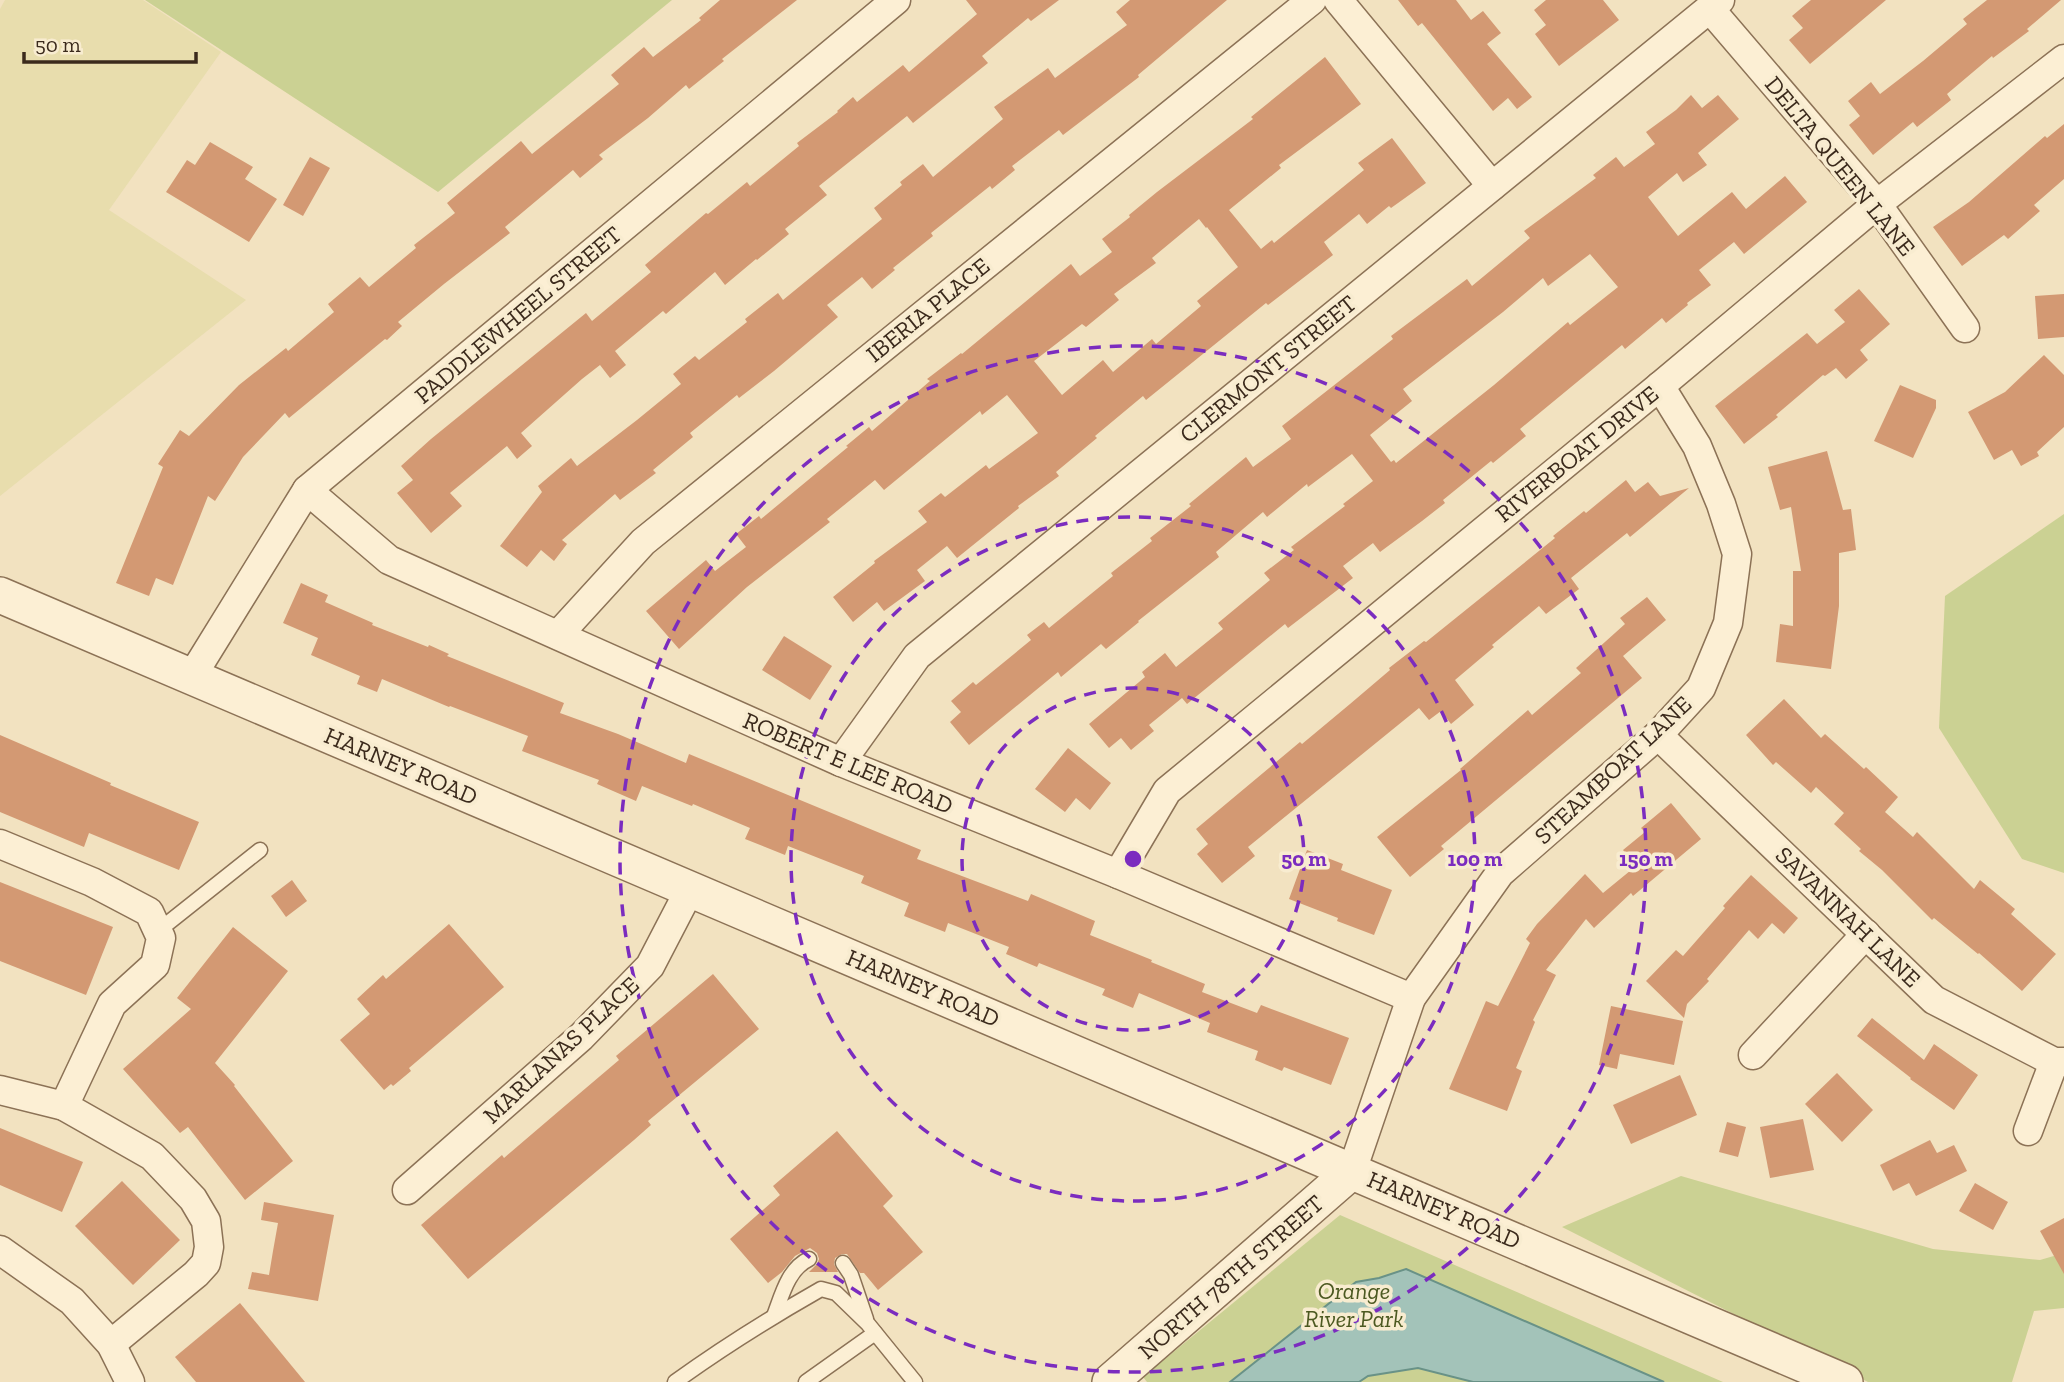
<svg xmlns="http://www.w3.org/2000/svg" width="2064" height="1382" viewBox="0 0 2064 1382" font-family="'Zilla Slab',serif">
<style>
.farmland{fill:#e8ddad}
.green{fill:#cbd193}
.water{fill:#a3c3b9;stroke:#699287;stroke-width:2}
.building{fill:#d39973;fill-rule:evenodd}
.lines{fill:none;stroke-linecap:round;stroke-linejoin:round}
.service-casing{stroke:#8c7256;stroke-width:17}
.minor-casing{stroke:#8c7256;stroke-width:31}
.tertiary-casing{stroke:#8c7256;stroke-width:38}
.service{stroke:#fcefd4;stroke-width:14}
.minor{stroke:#fcefd4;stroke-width:28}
.tertiary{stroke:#fcefd4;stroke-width:35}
.ring{fill:none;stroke:#7b2cbf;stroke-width:3.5;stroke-dasharray:12 9}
.labels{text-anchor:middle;stroke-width:7;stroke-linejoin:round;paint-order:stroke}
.street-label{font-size:24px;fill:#3b2a1c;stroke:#f8ecd0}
.park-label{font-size:24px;font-style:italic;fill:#4c5921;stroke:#f8ecd0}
.centre{fill:#7b2cbf;stroke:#f8ecd0;stroke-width:3.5}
.ring-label{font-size:21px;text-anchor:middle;font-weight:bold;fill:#7b2cbf;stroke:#f8ecd0;stroke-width:7;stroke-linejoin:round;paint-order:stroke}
</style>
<rect width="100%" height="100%" fill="#f2e2c0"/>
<path class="farmland" d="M5,0H143L221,52L109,210L246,300L0,496V9Z"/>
<g class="green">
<path d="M145,0H672L438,192Z"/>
<path d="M2064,514V873L2022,859L1939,728L1945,596Z"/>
<path d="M1681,1176L1933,1249L2040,1260L2064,1253V1308L2034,1311L2012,1382H1868L1562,1227Z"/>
<path d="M1340,1215L1723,1382H1147L1143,1377Z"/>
</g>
<path class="water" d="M1406,1269L1664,1382H1473L1418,1368L1368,1376L1359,1382H1230L1356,1282L1379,1278Z"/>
<g class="building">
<path d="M720,0H797L722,59L724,61L689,89L686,85L648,118L599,155L603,159L580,178L573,170L505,227L510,233L444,284L398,322L402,326L387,340L385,339L289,418L285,413L243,457L215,501L208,496L173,585L156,578L149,596L116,583L163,467L158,464L180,430L189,436L239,385L286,348L288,351L334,312L328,304L360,277L369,287L416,248L414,245L455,213L447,203L521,141L532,154L619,84L611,75L644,47L653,57L701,20L699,18Z"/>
<path d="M966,0H1059L1031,21L1028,18L982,56L988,63L913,123L907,116L819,186L827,195L785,229L789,234L757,260L756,259L725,285L715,272L666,314L663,311L615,351L626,365L610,378L600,365L582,379L521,433L532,446L517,459L507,446L450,493L462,506L431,533L397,493L413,480L401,466L431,439L586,313L592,321L651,272L645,265L706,213L708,214L747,182L750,186L799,146L797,143L838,112L837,111L853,97L857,102L903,65L909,72L977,14Z"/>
<path d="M1130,0H1227L1138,75L1139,77L1063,135L1059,130L1012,166L1015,170L992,189L990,186L931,233L933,236L893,268L895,270L872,289L862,277L827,305L838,317L774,371L739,398L737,395L690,433L693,437L653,470L656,473L620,500L615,494L562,540L567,544L554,561L541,550L527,567L500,546L542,492L538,486L571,458L577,466L637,420L681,384L673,374L695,356L699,360L747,322L745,319L778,293L783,300L882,219L874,208L902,185L900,182L923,164L933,177L1003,119L994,107L1048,68L1055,78L1127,25L1116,12Z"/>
<path d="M1398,0H1456L1471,20L1483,11L1501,33L1487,44L1532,97L1517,109L1508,98L1493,111L1422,23L1418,26Z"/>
<path d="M1546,0H1603L1619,20L1559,66L1535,34L1546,25L1534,10Z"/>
<path d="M1811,0H1886L1810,64L1789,40L1803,28L1792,16Z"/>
<path d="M1987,0H2061L2027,29L2029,31L1993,58L1992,56L1947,94L1951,100L1917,127L1913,122L1873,155L1849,125L1860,116L1848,101L1871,82L1880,94L1923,61L1967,24L1963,19Z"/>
<path d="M1325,57L1361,104L1279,165L1281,168L1229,210L1261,249L1272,240L1274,243L1364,170L1358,163L1392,138L1426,183L1391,208L1389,206L1367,224L1359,214L1324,242L1333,255L1268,305L1266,303L1146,400L1143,396L1095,436L1097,438L1056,472L1059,476L1018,506L1019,508L957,558L947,546L917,570L925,581L884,611L877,602L853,622L833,597L875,563L874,561L927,522L918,511L941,493L945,497L986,465L989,469L1038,433L1007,395L982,415L980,411L884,490L875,480L827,519L830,522L747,587L679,649L646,611L706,560L715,571L746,547L736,534L759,516L761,519L848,447L846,446L869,427L872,431L930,381L927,379L961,353L962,354L1071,264L1080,276L1112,252L1102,239L1130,217L1129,215L1157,192L1253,119L1251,117ZM1199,219L1206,228L1207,227L1238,267L1197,301L1201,306L1156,344L1152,339L1113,372L1103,360L1062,395L1034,361L1082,324L1086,327L1119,300L1114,294L1156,263L1152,258Z"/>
<path d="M1691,95L1702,108L1718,95L1739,119L1698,153L1707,165L1683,182L1677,173L1648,197L1678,236L1732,192L1746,209L1785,176L1807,202L1744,254L1734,242L1699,270L1711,285L1687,303L1688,305L1666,323L1662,318L1625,349L1622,345L1520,429L1526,436L1493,463L1491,461L1443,500L1445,503L1422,521L1380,552L1373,543L1343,566L1353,578L1288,628L1285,624L1187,704L1182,698L1149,725L1154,731L1131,750L1121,738L1109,748L1089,724L1145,677L1142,672L1165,653L1176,667L1223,629L1218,623L1270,580L1264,573L1294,550L1291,547L1345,506L1343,504L1373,481L1352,454L1308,487L1307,484L1267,517L1263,512L1216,552L1219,557L1138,621L1139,622L1106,649L1101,644L1061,677L1058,672L969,745L950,722L961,712L951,701L973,682L976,685L1031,640L1027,635L1044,622L1049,628L1113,576L1111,573L1152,541L1150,538L1191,506L1189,504L1246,457L1253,467L1291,439L1282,426L1393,339L1391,336L1467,279L1472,286L1530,238L1524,231L1596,178L1593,175L1616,157L1624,167L1655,144L1646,132L1676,110ZM1590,254L1618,287L1570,325L1568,322L1494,385L1396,463L1394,460L1391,462L1370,435L1412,401L1403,389L1503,312L1543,278L1548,286Z"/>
<path d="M2064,124V179L2034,205L2040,211L2008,239L2004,235L1962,266L1933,227L1969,202L2045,136L2047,138Z"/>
<path d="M210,142L253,167L245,179L277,199L249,242L166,192L187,160L195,165Z"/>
<path d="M310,157L330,168L303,216L283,205Z"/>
<path d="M1859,289L1890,324L1860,350L1868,360L1846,379L1836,368L1825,376L1823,375L1776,415L1778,417L1744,444L1715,406L1807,333L1817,344L1845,322L1834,310Z"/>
<path d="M2064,294V337L2038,339L2035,296Z"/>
<path d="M2044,355L2064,375V427L2037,452L2039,456L2021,466L2012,450L1994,460L1968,412L2005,392Z"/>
<path d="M1900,385L1936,400V408L1913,458L1874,441Z"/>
<path d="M1827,451L1843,510L1851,509L1856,550L1839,553V606L1831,669L1776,662L1780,624L1793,626V571H1801L1791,507L1780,510L1768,467Z"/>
<path d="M1626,480L1635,492L1648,482L1660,496L1689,488L1630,537L1627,533L1571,578L1579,589L1546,614L1539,606L1492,645L1494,647L1455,680L1474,705L1451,724L1441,711L1429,720L1419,708L1248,847L1255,856L1222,883L1197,854L1208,844L1196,829L1300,742L1302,744L1350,704L1390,670L1389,668L1424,641L1426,642L1555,538L1553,536L1584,511L1586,513Z"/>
<path d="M301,583L328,595L325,602L373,623L372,625L428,647L429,645L449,654L447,656L564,703L560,713L618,734L686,763L689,754L921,850L917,859L1028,901L1031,894L1095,921L1090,935L1152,960L1151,962L1205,984L1202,992L1257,1013L1261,1005L1349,1038L1331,1085L1284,1067L1282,1071L1255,1060L1258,1051L1207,1032L1210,1023L1139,993L1133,1008L1102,995L1105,989L1039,963L1037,967L1006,954L1009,947L948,923L945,932L904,916L909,903L861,883L864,876L788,846L785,855L745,839L750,828L693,804L692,806L642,786L636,801L597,784L599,780L522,751L528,736L450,706L449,707L382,679L377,692L357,684L360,676L311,655L318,638L283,623Z"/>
<path d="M1647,597L1666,620L1623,656L1642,678L1441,846L1444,849L1410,877L1377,837L1461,770L1460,769L1528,710L1532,715L1581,673L1576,668L1625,624L1620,618Z"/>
<path d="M784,636L832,666L810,700L762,670Z"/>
<path d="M1784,699L1821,738L1825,734L1864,769L1866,767L1898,797L1885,812L1913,837L1917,832L1974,889L1980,880L2015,909L2011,914L2056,954L2022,991L1979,953L1978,954L1934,918L1932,920L1882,870L1859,851L1861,849L1834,824L1844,813L1816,787L1811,793L1776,762L1773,765L1746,735Z"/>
<path d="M0,735L111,783L110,785L199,822L179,870L89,833L84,847L0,812Z"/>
<path d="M1068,748L1111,783L1090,810L1076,798L1065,812L1035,789Z"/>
<path d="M1671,803L1701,839L1633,896L1631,893L1594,928L1586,919L1546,970L1556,975L1533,1020L1535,1022L1516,1068L1522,1071L1507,1111L1449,1089L1486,1001L1498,1006L1530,943L1526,939L1537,924L1585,874L1603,893L1636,866L1623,850L1645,832L1641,828Z"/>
<path d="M1307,850L1343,864L1341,870L1392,890L1374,935L1337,921L1338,918L1289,899Z"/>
<path d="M1751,875L1798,918L1784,934L1772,923L1758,939L1749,930L1707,979L1709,981L1687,1004L1684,1018L1646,981L1676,950L1683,956L1725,908L1723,906Z"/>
<path d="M292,880L307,901L286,917L271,896Z"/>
<path d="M0,882L113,927L86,995L0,961Z"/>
<path d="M449,924L504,987L409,1068L411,1071L393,1086L391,1084L384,1090L340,1040L370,1014L357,999L383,975L386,979Z"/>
<path d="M233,927L288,971L215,1063L235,1085L234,1086L293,1161L245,1200L188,1127L180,1133L123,1069L191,1009L177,998Z"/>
<path d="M713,974L759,1029L648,1121L651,1125L634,1140L468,1279L421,1225L502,1155L504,1158L573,1099L619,1060L616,1056Z"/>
<path d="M1611,1006L1683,1021L1674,1065L1620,1054L1617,1069L1599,1065Z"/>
<path d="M1872,1018L1924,1060L1934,1044L1978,1075L1954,1110L1910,1079L1911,1078L1857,1036Z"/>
<path d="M1837,1073L1873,1110L1842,1142L1805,1104Z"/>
<path d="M1680,1075L1697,1115L1631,1144L1613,1105Z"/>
<path d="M1803,1119L1814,1170L1770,1178L1760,1127Z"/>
<path d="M1727,1122L1746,1127L1738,1157L1719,1152Z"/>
<path d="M0,1128L83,1162L62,1212L0,1185Z"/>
<path d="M837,1131L893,1196L883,1206L923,1252L878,1290L864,1273H860L847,1254H842L835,1258L834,1264L838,1272H809L817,1264L819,1259L817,1253L810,1248L795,1256L782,1272L768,1283L730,1239L780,1195L773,1186Z"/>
<path d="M1930,1140L1937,1153L1954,1145L1967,1171L1916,1196L1909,1183L1893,1191L1880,1165Z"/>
<path d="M122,1181L180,1240L133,1285L75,1226Z"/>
<path d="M1975,1183L2008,1202L1993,1230L1959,1211Z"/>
<path d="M264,1202L334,1215L318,1301L248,1289L252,1272L269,1275L273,1251L278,1223L261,1220Z"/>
<path d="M2064,1218V1274L2040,1231Z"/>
<path d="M240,1303L305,1382H196L175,1357Z"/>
</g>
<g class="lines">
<g class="service-casing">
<g id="service">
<path d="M158,931L260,850"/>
<path d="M843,1263L851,1275L866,1319"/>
<path d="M774,1316C782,1295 788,1269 809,1259"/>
<path d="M675,1382C722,1348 770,1318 821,1289L836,1293L868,1324L915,1382"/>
<path d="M806,1382L875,1333"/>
</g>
</g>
<g class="minor-casing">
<g id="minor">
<path d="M1338,0L1492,186"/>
<path d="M1710,9L1877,204L1965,328"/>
<path d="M307,490L389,560L841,762L1118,874L1411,998"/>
<path d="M558,635L643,542L1312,0"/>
<path d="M192,676L307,490L896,0"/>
<path d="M1658,735L1934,1000L2054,1062H2064"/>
<path d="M841,762L917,656L1720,0"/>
<path d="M0,844L92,882L149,912L161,938L155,965L112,1004L64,1106"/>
<path d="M1118,874L1167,791L1660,386L1877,204L2064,59"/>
<path d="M1753,1055L1866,934"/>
<path d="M0,1090L64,1106L152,1156L193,1199L206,1221L209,1247L206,1263L196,1274L111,1344"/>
<path d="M2028,1131L2054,1062"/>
<path d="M1352,1171L1411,998L1500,873L1658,735L1701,688L1728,623L1737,554L1721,504L1697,446L1660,386"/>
<path d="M407,1190L581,1037L650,966L690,889"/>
<path d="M0,1250L72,1301L111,1344L130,1382"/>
</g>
</g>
<g class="tertiary-casing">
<g id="tertiary">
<path d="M0,595L1845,1382"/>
<path d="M1110,1382L1352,1171"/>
</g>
</g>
<use href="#service" class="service"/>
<use href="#minor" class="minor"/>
<use href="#tertiary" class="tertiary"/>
</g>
<g class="ring">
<circle cx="1133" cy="859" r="171"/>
<circle cx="1133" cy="859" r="342"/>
<circle cx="1133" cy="859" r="513"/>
</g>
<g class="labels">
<g class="street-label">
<text transform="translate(1840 166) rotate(51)" y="8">DELTA QUEEN LANE</text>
<text transform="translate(928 310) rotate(-39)" y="8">IBERIA PLACE</text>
<text transform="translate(518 315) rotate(-40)" y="8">PADDLEWHEEL STREET</text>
<text transform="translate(1268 369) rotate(-39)" y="8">CLERMONT STREET</text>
<text transform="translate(1577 454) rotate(-39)" y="8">RIVERBOAT DRIVE</text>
<text transform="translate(848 763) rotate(23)" y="8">ROBERT E LEE ROAD</text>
<text transform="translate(401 766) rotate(23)" y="8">HARNEY ROAD</text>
<text transform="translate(1613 770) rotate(-43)" y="8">STEAMBOAT LANE</text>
<text transform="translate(1848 917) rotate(44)" y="8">SAVANNAH LANE</text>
<text transform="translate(923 988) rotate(23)" y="8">HARNEY ROAD</text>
<text transform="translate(561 1050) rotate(-43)" y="8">MARLANAS PLACE</text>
<text transform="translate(1444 1210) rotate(23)" y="8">HARNEY ROAD</text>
<text transform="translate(1231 1277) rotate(-41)" y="8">NORTH 78TH STREET</text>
</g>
<g class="park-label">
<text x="1354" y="1299">Orange<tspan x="1354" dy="28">River Park</tspan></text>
</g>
</g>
<circle cx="1133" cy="859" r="10" class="centre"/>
<g class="ring-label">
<text x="1304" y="866">50 m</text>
<text x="1475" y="866">100 m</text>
<text x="1646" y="866">150 m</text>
</g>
<path d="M24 52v10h172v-10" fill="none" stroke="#3b2a1c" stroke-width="3.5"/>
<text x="35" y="52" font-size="21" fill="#3b2a1c" stroke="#f8ecd0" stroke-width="5" paint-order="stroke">50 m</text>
</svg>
